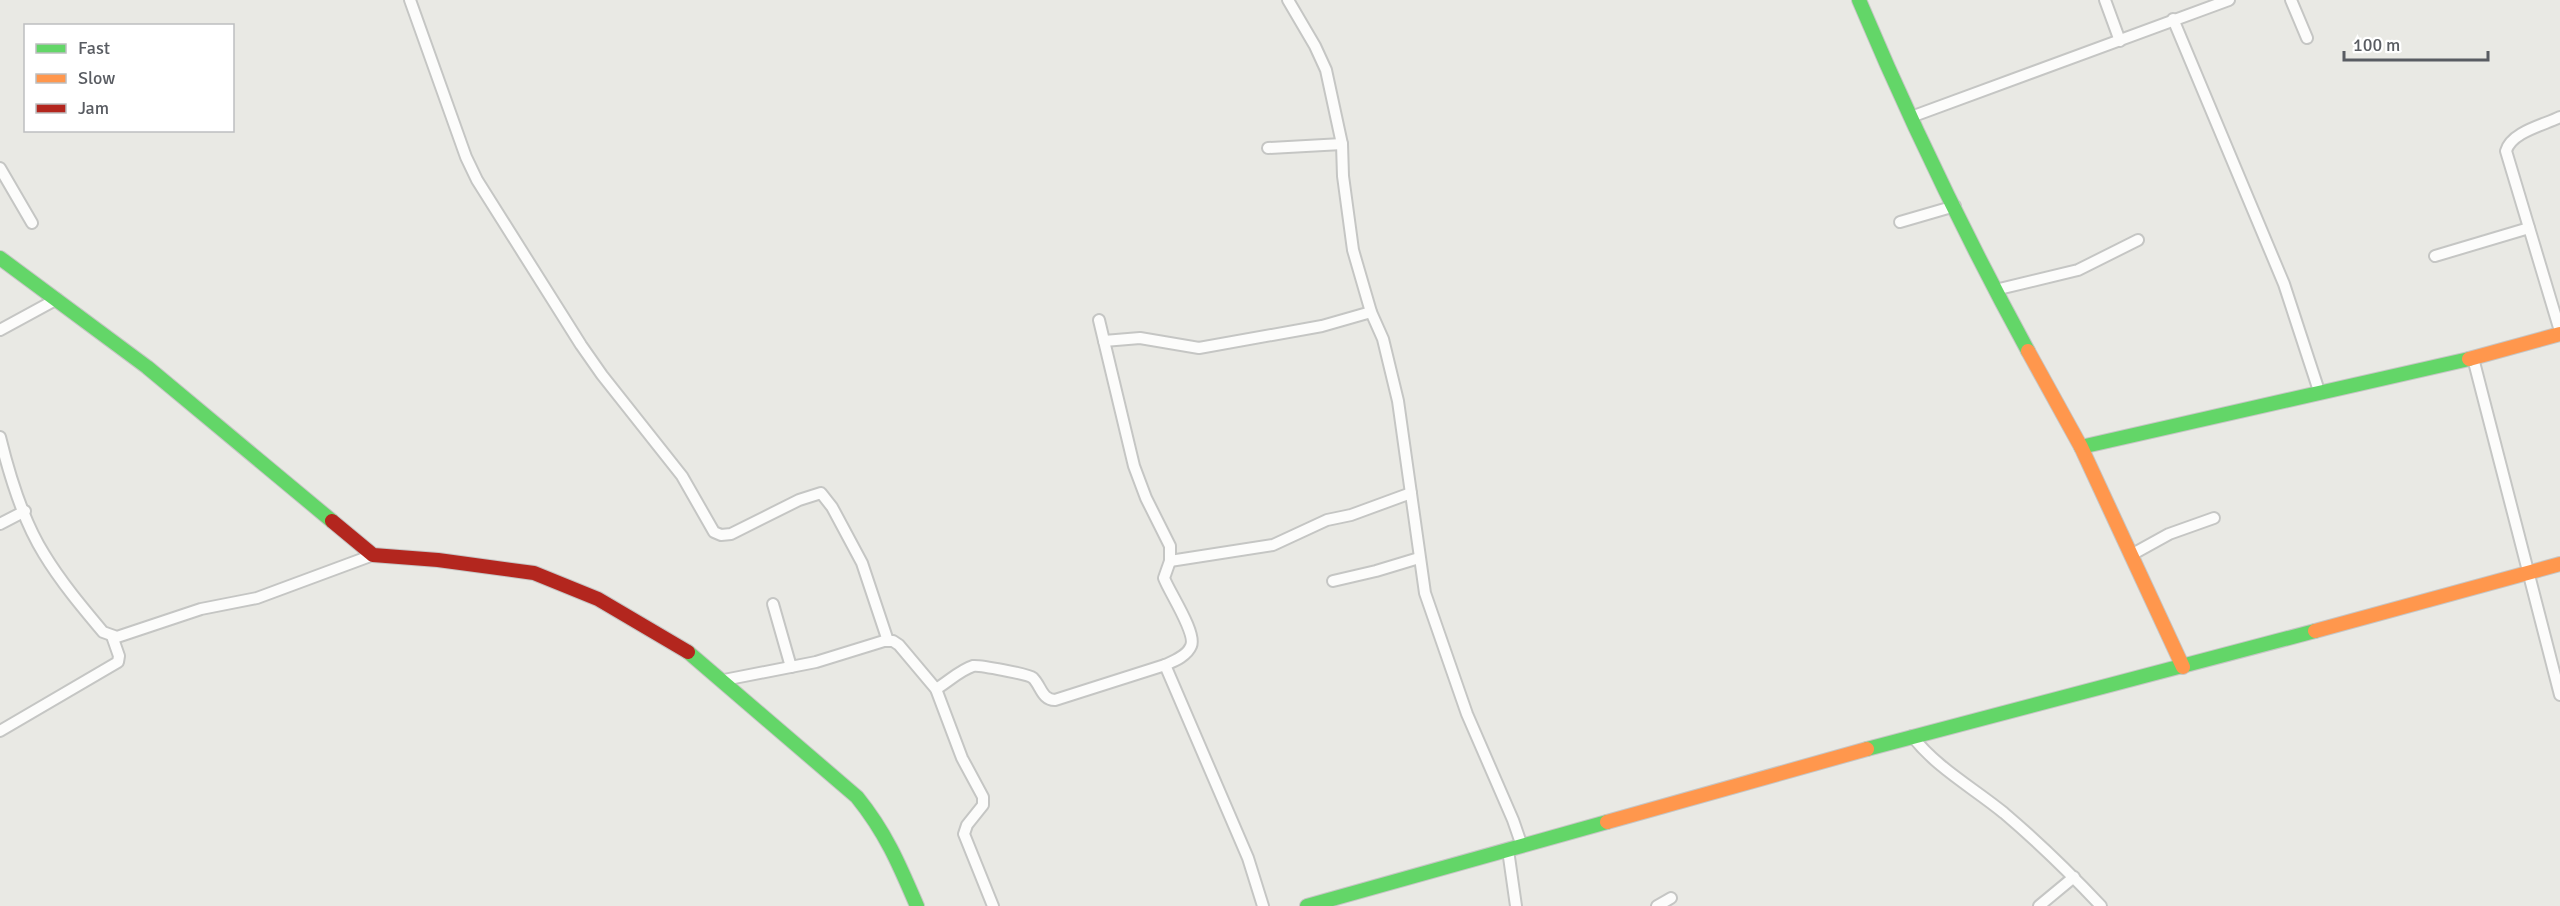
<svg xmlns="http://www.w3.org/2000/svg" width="2560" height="906" viewBox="0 0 2560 906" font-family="Signika,sans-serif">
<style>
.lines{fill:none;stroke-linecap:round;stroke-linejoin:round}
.street-casing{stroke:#c5c6c4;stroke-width:14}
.fast-casing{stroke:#c6c6c5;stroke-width:16}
.slow-casing{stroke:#c6c6c5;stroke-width:16}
.jam-casing{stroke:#c6c6c5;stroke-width:16}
.street{stroke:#fcfcfb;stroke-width:10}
.fast{stroke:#63d668;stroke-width:14}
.slow{stroke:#ff974d;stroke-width:14}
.jam{stroke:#b3261e;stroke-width:14}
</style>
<rect width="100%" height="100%" fill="#e9e9e4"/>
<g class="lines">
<g class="street-casing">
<g id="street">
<path d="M410,0L466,157L477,180L581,345L602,375L682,476L714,532L721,535L731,534L799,500L821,493L832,507L862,563L888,641"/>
<path d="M1288,0L1315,46L1326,70L1342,144L1343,176L1353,250L1371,312L1383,339L1398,401L1425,593L1467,714L1513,820L1522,846"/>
<path d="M2105,0L2120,41"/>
<path d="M2291,0L2307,38"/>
<path d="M2173,19L2284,284L2319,391"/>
<path d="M1911,117L2229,0"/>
<path d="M2560,117C2544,125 2511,132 2506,151L2560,331"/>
<path d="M1268,148L1342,144"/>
<path d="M0,168L32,223"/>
<path d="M1900,222L1955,206"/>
<path d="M2435,256L2529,228"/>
<path d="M1995,290L2078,270L2138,240"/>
<path d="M1099,320L1134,466L1146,498L1170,546V561L1164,578C1169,592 1197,633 1191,646C1187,656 1174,661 1165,665"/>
<path d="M0,330L57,299"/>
<path d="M1104,341L1140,338L1199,348L1322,326L1371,312"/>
<path d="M2473,358L2560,695"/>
<path d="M0,437C9,474 24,522 44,554C61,582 82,607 103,632L117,637L201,609L257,598L373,555"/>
<path d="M0,524L25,511"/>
<path d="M2131,555L2169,534L2214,518"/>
<path d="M1170,561L1273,545L1327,520L1351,515L1411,493"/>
<path d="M1333,581L1376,571L1419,558"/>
<path d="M773,604L791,667"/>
<path d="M724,680L816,662L884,641H893L899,645L936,689L962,758L983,797V805L967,825L964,834L993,906"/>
<path d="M936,689C948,682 960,670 973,666C979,665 1028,674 1033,678C1041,686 1042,700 1055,700L1165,665L1248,858L1263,906"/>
<path d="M0,731L118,662L119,656L112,636"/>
<path d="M1912,736C1937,768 1972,787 2004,813C2038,842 2070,873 2101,906"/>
<path d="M1508,850L1516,906"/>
<path d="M1657,906L1671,898"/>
<path d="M2039,906L2074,877"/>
</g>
</g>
<g class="fast-casing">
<g id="fast">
<path d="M1859,0C1909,119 1966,237 2028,351"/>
<path d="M0,258L147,367L332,521"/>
<path d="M2081,447L2469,359"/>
<path d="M688,652L857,797C886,833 899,864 917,906"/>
<path d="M1867,749L2315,631"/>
<path d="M1307,906L1607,822"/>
</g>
</g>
<g class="slow-casing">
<g id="slow">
<path d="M2028,351L2081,447L2183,667"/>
<path d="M2469,359L2560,334"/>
<path d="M2315,631L2560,564"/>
<path d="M1607,822L1867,749"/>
</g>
</g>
<g class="jam-casing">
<path id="jam" d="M332,521L373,555L438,560L534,573L598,599L688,652"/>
</g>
<use href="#street" class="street"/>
<use href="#fast" class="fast"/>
<use href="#slow" class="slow"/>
<use href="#jam" class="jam"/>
</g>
<rect x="24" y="24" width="210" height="108" fill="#ffffff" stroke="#bdbec0" stroke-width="1.5"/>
<rect x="36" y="44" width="30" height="9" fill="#63d668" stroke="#bdbec0" stroke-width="1.5"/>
<text x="78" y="54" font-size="18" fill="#595c62">Fast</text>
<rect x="36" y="74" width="30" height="9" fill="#ff974d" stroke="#bdbec0" stroke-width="1.5"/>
<text x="78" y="84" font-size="18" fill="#595c62">Slow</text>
<rect x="36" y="104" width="30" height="9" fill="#b3261e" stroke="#bdbec0" stroke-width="1.5"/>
<text x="78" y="114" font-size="18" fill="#595c62">Jam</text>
<path d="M2344 51v9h144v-9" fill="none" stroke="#595c62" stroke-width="3"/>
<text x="2353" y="51" font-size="18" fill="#595c62" stroke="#ffffff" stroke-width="4.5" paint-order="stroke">100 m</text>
</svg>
